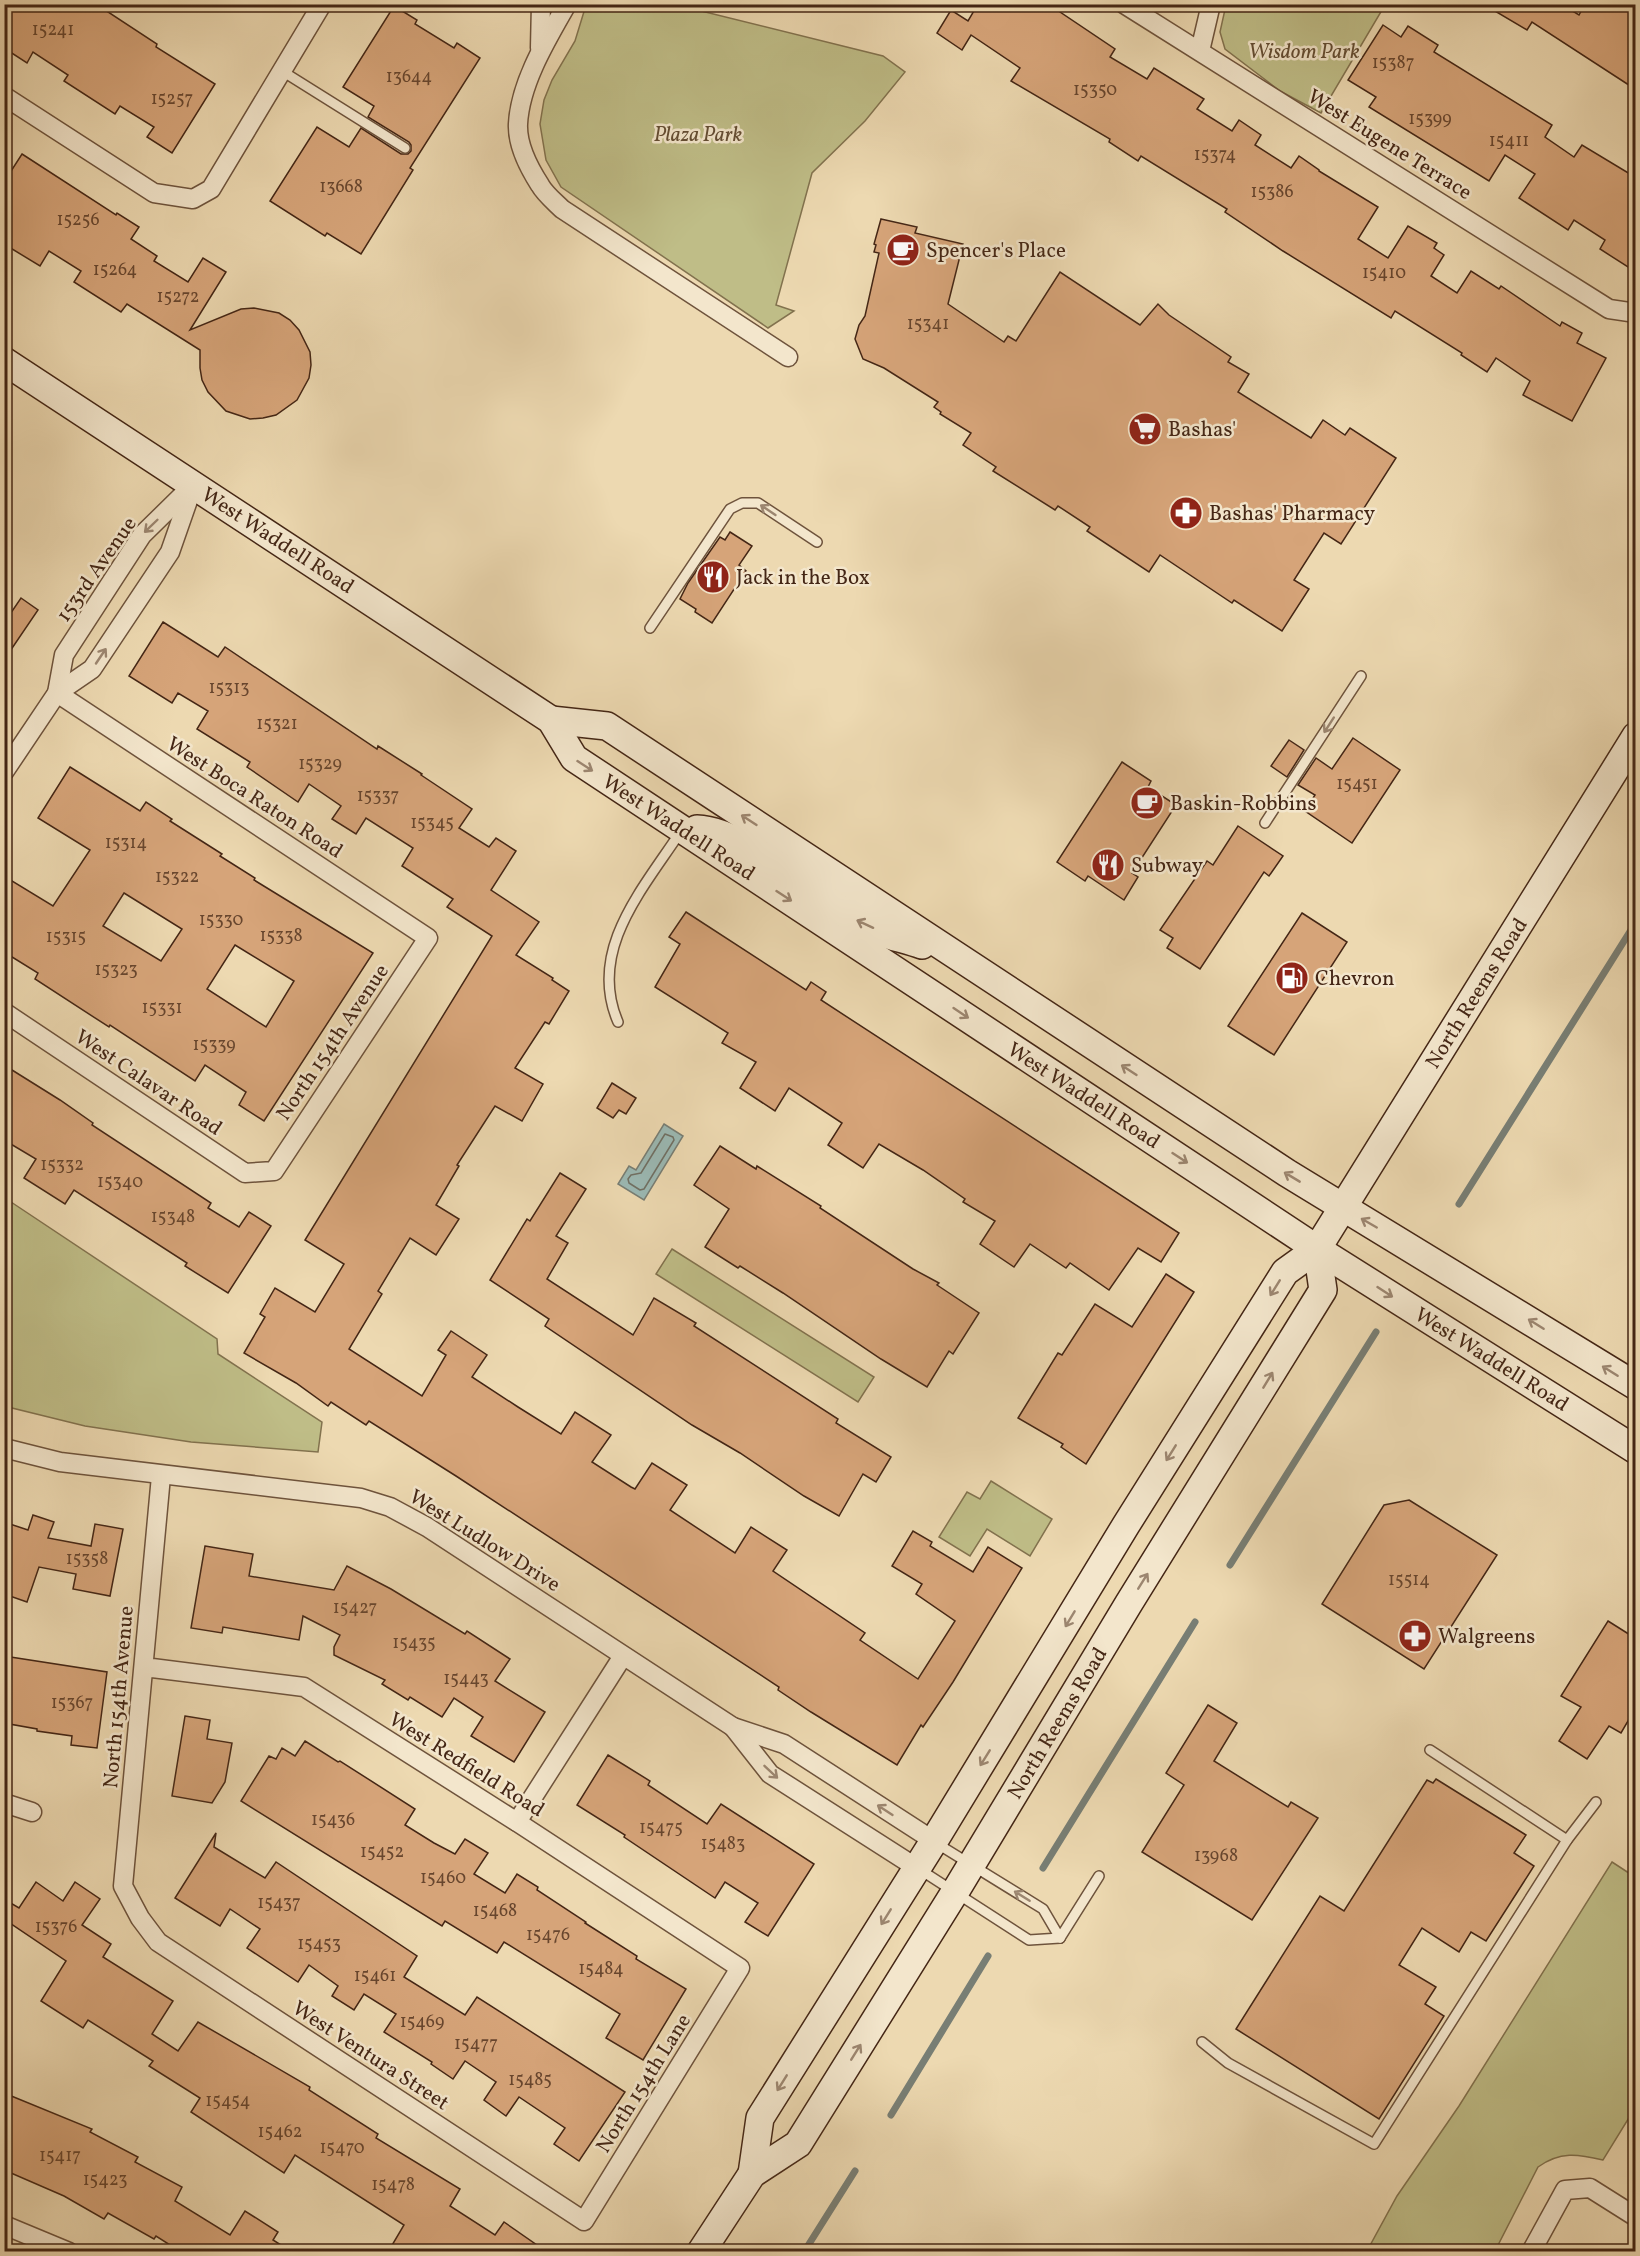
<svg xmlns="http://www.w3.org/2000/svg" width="1640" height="2256" viewBox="0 0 1640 2256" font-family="Vollkorn,serif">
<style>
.green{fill:#bfbd87;stroke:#82724e;stroke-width:1.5}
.water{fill:#9bb9b4;stroke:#787e74;stroke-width:1.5}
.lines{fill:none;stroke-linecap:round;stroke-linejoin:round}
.shore{stroke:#707064;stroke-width:1.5}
.stream{stroke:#787e74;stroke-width:7}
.building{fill:#d6a479;stroke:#442615;stroke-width:1.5;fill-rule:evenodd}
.lane-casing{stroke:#6e533c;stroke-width:12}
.street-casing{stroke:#6e533c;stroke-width:21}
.secondary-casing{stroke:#442615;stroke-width:30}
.lane{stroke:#f3e6cc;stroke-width:9}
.street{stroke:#f3e6cc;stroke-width:18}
.secondary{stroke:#f3e6cc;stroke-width:27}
.oneway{stroke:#9c8670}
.labels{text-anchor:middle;stroke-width:5;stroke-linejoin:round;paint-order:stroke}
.number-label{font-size:18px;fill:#68462e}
.park-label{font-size:21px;font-style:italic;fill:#634c32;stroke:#f3e6cc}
.street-label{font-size:21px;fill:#442615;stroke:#f3e6cc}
.poi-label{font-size:21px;fill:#442615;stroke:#f3e6cc;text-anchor:start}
</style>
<rect width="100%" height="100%" fill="#edd9b1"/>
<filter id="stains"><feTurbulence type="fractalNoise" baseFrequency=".00333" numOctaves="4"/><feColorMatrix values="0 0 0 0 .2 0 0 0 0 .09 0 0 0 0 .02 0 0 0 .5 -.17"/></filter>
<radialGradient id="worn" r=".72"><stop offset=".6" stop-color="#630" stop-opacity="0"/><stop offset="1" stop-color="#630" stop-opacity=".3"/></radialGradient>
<g class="green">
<path d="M586,5H677L883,56L905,72L865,121L812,173L776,305L794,311L768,328L561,187L546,160L540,124L544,100L552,80L575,41Z"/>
<path d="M1226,5V4L1385,5L1321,113L1280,91L1225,49L1220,32Z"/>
<path d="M5,1198L217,1339L218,1354L322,1422L318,1452L191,1442L85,1426L12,1408L5,1403Z"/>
<path d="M672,1249L874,1377L858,1402L656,1274Z"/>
<path d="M991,1481L1052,1519L1030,1556L987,1529L970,1556L939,1537L967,1492L980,1499Z"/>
<path d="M1612,1862L1635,1877V2108L1603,2160C1578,2154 1560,2151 1538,2167L1495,2251H1367L1397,2196L1459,2106Z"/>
</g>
<path class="water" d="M664,1124L683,1136L644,1200L618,1184L629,1166L636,1170Z"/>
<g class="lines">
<path class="shore" d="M665,1134L673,1137L674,1140L644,1189L640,1190L629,1183L628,1179L631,1175L641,1173Z"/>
<g class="stream">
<path d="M1459,1204L1636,922"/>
<path d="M1230,1565L1376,1332"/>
<path d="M1043,1868L1195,1622"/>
<path d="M891,2115L988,1956"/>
<path d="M804,2252L855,2171"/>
</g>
</g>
<g class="building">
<path d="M4,4H96L157,44L156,47L215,84L172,153L147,137L154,127L120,106L115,114L64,81L68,75L33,52L27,63L4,48Z"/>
<path d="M978,4H1048L1115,49L1110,57L1147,79L1154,68L1204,99L1197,109L1232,131L1239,120L1261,135L1255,145L1291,168L1299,156L1319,170V171L1378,207L1358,239L1388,258L1408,226L1437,243L1434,248L1444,255L1431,276L1457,293L1471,271L1499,289L1501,286L1560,326L1562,322L1582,333L1577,343L1606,358L1572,421L1523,395L1530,381L1496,358L1487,372L1461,355L1462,353L1395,311L1391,318L1283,251L1225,212L1227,209L1141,156L1138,161L1109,142L1110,139L1011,81L1020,68L971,35L962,50L937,33L951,10L968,21Z"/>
<path d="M1483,4H1561L1579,15L1585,4H1635V89L1532,22L1527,30Z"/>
<path d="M394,6L417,20L415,24L454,48L457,43L480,58L410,168L413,170L361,254L327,233L325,236L270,201L317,127L349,147L361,128L401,154H408L411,151V145L409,142L368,117L374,106L343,87Z"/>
<path d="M1383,25L1401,37L1408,26L1438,45L1434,52L1552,125L1545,137L1574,157L1582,145L1635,177V254L1628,267L1600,249L1605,240L1574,220L1568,230L1519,198L1535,174L1505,155L1489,181L1369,107L1376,97L1348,80Z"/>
<path d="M22,154L116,215L117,213L139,227L131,239L157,256L154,261L188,282L203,258L226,272L190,330L241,309L254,308L279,313L290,320L299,330L310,352L311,365L309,378L297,400L276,415L263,418L250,419L226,411L208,392L202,380L200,368V350L127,304L121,312L74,282L81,271L49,251L40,266L4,244V182Z"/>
<path d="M881,219L917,227L915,233L963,244L948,304L1004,342L1008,336L1016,341L1060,272L1140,325L1158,304L1169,315L1231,357L1228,362L1249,374L1238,392L1311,438L1323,420L1345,435L1350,428L1396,458L1341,544L1324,533L1294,580L1309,589L1282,631L1234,600L1232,603L1160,555L1149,572L1087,531L1090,527L1058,506L1055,510L993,471L996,467L963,445L971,433L940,414L941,412L934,407L938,402L884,368L863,359L855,339L859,325L865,316L879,253L874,252L876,245L874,244Z"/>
<path d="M730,532L752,546L739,565L746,571L712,623L695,612L696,609L680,599L688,583L720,537L725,540Z"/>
<path d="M21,598L38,610L4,660V623Z"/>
<path d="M163,622L218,657L225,647L377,749L378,746L422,774L421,775L472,809L459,828L489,847L496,838L516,851L491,890L539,922L516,955L553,978L552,980L569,991L549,1024L545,1022L515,1068L543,1084L522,1121L495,1106L457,1165L459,1166L436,1205L459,1219L436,1255L410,1238L378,1291L382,1294L349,1349L422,1396L446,1355L438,1350L451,1331L487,1355L472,1377L518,1407L561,1434L575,1412L611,1435L592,1462L631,1487L635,1489L652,1463L687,1485L670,1510L735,1553L751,1527L787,1550L773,1571L865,1633L860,1640L918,1679L955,1621L916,1594L922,1584L892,1566L913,1531L932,1542L930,1546L973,1572L988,1547L1022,1568L953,1682L923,1727L921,1725L897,1765L811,1712L778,1690L779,1687L456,1476L369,1421L366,1425L331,1402L328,1406L296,1383L244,1353L265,1317L260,1314L275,1288L315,1312L344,1264L305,1240L492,936L447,907L453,899L402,866L413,848L366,818L356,834L332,819L341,806L309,784L298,802L247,767L250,762L197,729L208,711L178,693L172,703L129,676Z"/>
<path d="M1353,738L1400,770L1352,843L1305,811L1315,795L1298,785L1316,758L1332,769Z"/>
<path d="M1289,740L1304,750L1287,777L1271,766Z"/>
<path d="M1122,762L1151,781L1148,787L1176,805L1132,873L1138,877L1124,900L1088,876L1085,881L1057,862Z"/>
<path d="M70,767L140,811L146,802L172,819L170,821L222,854L220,856L255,878L254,880L373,953L264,1121L239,1105L246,1092L205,1065L195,1081L110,1025L109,1027L35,979L38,973L4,952V876L53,906L90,850L38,818ZM124,893L182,929L161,961L103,926ZM235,945L294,981L266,1027L207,989Z"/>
<path d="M1238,826L1283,856L1269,876L1264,872L1200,969L1167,948L1173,938L1160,930L1207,861L1213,865Z"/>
<path d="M686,912L806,990L811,982L826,992L821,1000L1179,1233L1161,1262L1138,1248L1109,1290L1070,1263L1066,1268L1030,1244L1014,1267L980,1244L995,1221L963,1202L965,1199L923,1170L879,1144L863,1168L828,1145L842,1123L789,1088L775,1111L740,1088L756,1062L722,1043L728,1033L655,987L680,944L669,937Z"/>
<path d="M1302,913L1347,942L1274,1055L1228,1026Z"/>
<path d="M4,1065L60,1100L93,1123L92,1125L211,1203L208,1208L239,1227L249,1212L271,1226L228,1293L185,1266L187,1263L74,1190L65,1204L24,1178L36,1159L4,1140Z"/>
<path d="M612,1083L636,1098L626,1114L619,1110L613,1118L597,1108Z"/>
<path d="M720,1146L756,1169L757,1166L821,1206L820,1208L913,1269L939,1283L937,1285L979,1313L953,1354L949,1351L927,1387L881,1359L783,1293L740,1266L738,1268L705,1247L729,1209L694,1185Z"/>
<path d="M560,1173L586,1189L556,1236L568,1243L547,1279L633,1335L654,1298L696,1323L694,1326L838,1419L836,1423L891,1457L876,1482L863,1474L839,1516L804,1496L740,1453L692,1425L545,1326L549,1319L490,1280L527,1219L530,1221Z"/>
<path d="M1166,1274L1194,1292L1086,1464L1061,1447L1063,1444L1018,1418L1058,1353L1062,1355L1095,1304L1132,1327Z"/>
<path d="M1409,1500L1497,1555L1424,1669L1322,1604L1384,1505Z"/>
<path d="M33,1515L54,1522L48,1538L91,1546L95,1524L123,1529L110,1596L73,1589L76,1574L39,1567L27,1602L4,1594V1522L28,1530Z"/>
<path d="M205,1546L253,1554L249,1576L334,1590L347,1566L391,1589L465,1634L467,1631L510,1659L495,1681L545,1712L514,1762L471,1736L483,1717L454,1698L442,1717L410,1697L408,1700L382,1684L385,1680L334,1655V1647L340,1635L303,1616L299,1640L223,1627L222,1633L191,1628Z"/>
<path d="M1608,1621L1635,1638V1709L1621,1733L1609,1726L1587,1759L1559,1741L1581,1707L1561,1696Z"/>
<path d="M4,1656L107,1672L97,1748L71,1745L72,1736L37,1731V1729L4,1723Z"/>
<path d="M1208,1705L1237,1723L1214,1761L1288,1807L1291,1802L1318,1818L1252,1920L1142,1852L1184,1785L1166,1773Z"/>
<path d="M185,1716L210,1720L207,1739L232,1743L225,1782L212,1803L172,1796Z"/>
<path d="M305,1741L338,1762L340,1761L415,1809L405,1825L434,1843L455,1854L465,1839L488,1853L474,1874L505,1893L517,1874L538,1887L537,1890L586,1922L585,1923L637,1956L636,1959L686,1989L643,2060L606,2038L620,2014L504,1942L497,1953L445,1921L442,1926L241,1801L269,1756L276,1759L282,1748L295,1756Z"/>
<path d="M608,1755L650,1781L648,1785L707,1824L721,1804L814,1864L768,1936L745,1922L758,1903L725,1882L715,1898L624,1837L625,1835L577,1805Z"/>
<path d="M1436,1779L1526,1835L1514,1853L1534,1866L1486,1941L1471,1932L1459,1952L1422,1928L1399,1965L1436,1987L1425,2004L1444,2016L1379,2119L1236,2029L1320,1896L1344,1911L1427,1780L1433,1783Z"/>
<path d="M216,1833L214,1847L265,1878L276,1862L417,1956L404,1977L465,2015L477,1997L625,2092L579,2161L554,2144L565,2128L519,2097L506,2116L484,2100L496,2082L465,2061L453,2079L431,2064L432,2062L384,2032L396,2014L364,1994L354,2010L332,1996L338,1986L309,1965L298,1982L247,1948L260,1929L230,1909L220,1926L175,1898Z"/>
<path d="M36,1882L63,1901L75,1882L100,1899L82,1925L111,1944L103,1957L173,2001L152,2034L178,2051L198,2022L310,2087L309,2090L378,2134L376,2138L460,2189L450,2206L495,2235L504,2222L547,2252H388L404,2225L295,2155L284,2173L191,2112L200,2098L149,2066L153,2061L88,2020L83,2028L41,2001L66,1961L4,1919V1899L19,1908Z"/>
<path d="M4,2093L92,2129L90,2132L138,2157L135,2162L182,2187L175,2201L230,2235L245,2211L278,2232L273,2240L292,2252H181L156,2236L154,2239L108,2213L104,2219L64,2196L4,2170Z"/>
</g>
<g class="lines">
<g class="lane-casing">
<g id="lane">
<path d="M282,71L405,148"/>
<path d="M650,628L730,509L742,503H758L817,542"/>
<path d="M1265,823L1361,676"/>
<path d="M618,1022C587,950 643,889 681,831"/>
<path d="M1567,1840L1596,1802"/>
<path d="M936,1843L1043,1909L1060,1938"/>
<path d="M919,1869L1029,1940L1060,1938"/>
<path d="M1060,1938L1099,1876"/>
<path d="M1202,2042L1228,2063L1374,2144L1567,1840L1430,1750"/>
</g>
</g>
<g class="street-casing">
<g id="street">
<path d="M567,4C547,39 520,83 518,124C517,145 529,168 540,185C545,194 555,202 562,209L788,357"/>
<path d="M1124,4L1609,309L1636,313"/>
<path d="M540,48L541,4"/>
<path d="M1200,51L1211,4"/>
<path d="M4,96L154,193L193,199L211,189L322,4"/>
<path d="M57,693L92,669L170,552L192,489"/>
<path d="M4,772L57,693L64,655L142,535L193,485"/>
<path d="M4,1012L245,1173L274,1171L428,938L57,693"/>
<path d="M4,1448L60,1462L361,1498L390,1507L427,1527L733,1727L784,1744L934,1841"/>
<path d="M144,1667L304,1687L517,1822L740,1968L584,2221L158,1942L140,1918L123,1886L161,1476"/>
<path d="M733,1727L770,1774L917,1868"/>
<path d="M4,1803L32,1812"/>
<path d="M517,1822L623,1656"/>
<path d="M4,2225L69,2252"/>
<path d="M1531,2252L1565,2190L1590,2188L1636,2217"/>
</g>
</g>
<g class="secondary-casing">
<g id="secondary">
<path d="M4,361L551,720L574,758L1317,1249L1636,1450"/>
<path d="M551,720L607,726L1287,1173L1636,1386"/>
<path d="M697,829C744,830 818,898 860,923C878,934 902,938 922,945"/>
<path d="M752,2174L760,2118L934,1841L1126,1525L1285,1272L1317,1249L1636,736"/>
<path d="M701,2252L752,2174L798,2144L955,1892L1129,1603L1323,1290L1317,1249"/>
</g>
</g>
<use href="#lane" class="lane"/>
<use href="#street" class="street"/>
<use href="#secondary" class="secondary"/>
</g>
<defs><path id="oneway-shaft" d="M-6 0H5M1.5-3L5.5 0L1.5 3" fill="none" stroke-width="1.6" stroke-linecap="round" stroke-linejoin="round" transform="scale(1.5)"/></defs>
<g class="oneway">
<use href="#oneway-shaft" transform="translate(768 510) rotate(-146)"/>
<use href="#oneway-shaft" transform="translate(151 526) rotate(136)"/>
<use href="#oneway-shaft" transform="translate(101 656) rotate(-56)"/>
<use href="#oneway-shaft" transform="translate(1329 725) rotate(123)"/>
<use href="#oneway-shaft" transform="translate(585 766) rotate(33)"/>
<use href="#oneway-shaft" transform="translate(749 820) rotate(-147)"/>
<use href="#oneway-shaft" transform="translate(784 896) rotate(33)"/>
<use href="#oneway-shaft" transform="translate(865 924) rotate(-155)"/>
<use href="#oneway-shaft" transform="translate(961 1013) rotate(34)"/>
<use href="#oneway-shaft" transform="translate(1129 1070) rotate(-147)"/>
<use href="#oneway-shaft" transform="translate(1180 1158) rotate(33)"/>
<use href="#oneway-shaft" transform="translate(1292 1177) rotate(-149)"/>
<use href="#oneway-shaft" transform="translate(1369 1223) rotate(-150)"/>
<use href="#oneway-shaft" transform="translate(1275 1288) rotate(122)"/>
<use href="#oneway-shaft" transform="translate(1385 1292) rotate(33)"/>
<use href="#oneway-shaft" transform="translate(1536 1324) rotate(-148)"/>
<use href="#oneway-shaft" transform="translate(1610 1371) rotate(-148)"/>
<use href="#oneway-shaft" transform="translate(1268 1380) rotate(-59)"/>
<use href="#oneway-shaft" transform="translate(1171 1453) rotate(122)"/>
<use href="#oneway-shaft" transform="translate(1143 1581) rotate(-58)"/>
<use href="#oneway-shaft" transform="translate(1070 1619) rotate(121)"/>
<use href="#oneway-shaft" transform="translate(985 1758) rotate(122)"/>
<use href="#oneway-shaft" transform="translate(771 1772) rotate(43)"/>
<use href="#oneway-shaft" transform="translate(885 1810) rotate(-147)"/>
<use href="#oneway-shaft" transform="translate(1022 1896) rotate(-148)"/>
<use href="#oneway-shaft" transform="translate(886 1917) rotate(122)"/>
<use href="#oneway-shaft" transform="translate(856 2052) rotate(-58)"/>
<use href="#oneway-shaft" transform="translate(782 2083) rotate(122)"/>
</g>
<defs>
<g id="cafe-disc" transform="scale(1.725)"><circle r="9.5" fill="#8f2418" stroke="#f3e6cc"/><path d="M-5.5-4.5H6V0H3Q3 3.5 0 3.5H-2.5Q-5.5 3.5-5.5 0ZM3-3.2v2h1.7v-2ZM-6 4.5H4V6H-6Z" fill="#fff"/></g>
<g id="supermarket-disc" transform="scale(1.725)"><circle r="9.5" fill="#8f2418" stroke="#f3e6cc"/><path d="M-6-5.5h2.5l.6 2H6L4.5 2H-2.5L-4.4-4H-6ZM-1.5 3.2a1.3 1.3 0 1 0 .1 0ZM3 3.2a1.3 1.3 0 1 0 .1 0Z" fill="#fff"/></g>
<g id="pharmacy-disc" transform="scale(1.725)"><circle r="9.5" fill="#8f2418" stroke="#f3e6cc"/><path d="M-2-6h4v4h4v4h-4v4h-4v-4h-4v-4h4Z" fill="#fff"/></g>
<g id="restaurant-disc" transform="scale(1.725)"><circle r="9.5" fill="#8f2418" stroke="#f3e6cc"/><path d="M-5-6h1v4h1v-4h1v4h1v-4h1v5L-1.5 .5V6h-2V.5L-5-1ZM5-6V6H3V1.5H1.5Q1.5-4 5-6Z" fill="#fff"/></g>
<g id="fuel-disc" transform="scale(1.725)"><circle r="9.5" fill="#8f2418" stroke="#f3e6cc"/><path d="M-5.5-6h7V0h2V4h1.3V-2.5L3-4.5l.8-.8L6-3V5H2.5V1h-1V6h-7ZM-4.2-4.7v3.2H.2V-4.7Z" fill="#fff"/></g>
</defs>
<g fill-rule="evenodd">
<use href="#cafe-disc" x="903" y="250"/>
<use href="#supermarket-disc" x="1145" y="429"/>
<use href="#pharmacy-disc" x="1186" y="513"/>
<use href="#restaurant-disc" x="713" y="577"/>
<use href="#cafe-disc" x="1147" y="803"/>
<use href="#restaurant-disc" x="1108" y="865"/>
<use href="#fuel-disc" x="1292" y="978"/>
<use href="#pharmacy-disc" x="1415" y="1636"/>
</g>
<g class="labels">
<g class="number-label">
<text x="53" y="35">15241</text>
<text x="1393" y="68">15387</text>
<text x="409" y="82">13644</text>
<text x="1095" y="95">15350</text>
<text x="172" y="104">15257</text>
<text x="1430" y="124">15399</text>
<text x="1509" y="146">15411</text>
<text x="1215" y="160">15374</text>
<text x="341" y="192">13668</text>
<text x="1272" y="197">15386</text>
<text x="78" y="225">15256</text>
<text x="115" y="275">15264</text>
<text x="1384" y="278">15410</text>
<text x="178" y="302">15272</text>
<text x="928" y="329">15341</text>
<text x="229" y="693">15313</text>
<text x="277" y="729">15321</text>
<text x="320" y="769">15329</text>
<text x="1357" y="789">15451</text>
<text x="378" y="801">15337</text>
<text x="432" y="828">15345</text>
<text x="126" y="848">15314</text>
<text x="177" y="882">15322</text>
<text x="221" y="925">15330</text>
<text x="281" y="941">15338</text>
<text x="66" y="942">15315</text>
<text x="116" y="975">15323</text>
<text x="162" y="1013">15331</text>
<text x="214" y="1050">15339</text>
<text x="62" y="1170">15332</text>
<text x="120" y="1187">15340</text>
<text x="173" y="1222">15348</text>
<text x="87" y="1564">15358</text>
<text x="1409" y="1585">15514</text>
<text x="355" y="1613">15427</text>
<text x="414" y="1648">15435</text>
<text x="466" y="1684">15443</text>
<text x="72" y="1708">15367</text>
<text x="333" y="1825">15436</text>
<text x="661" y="1833">15475</text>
<text x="723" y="1849">15483</text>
<text x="382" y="1857">15452</text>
<text x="1216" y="1861">13968</text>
<text x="443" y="1883">15460</text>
<text x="279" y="1908">15437</text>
<text x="495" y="1916">15468</text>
<text x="56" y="1932">15376</text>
<text x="548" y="1940">15476</text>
<text x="319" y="1949">15453</text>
<text x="601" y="1974">15484</text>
<text x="375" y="1981">15461</text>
<text x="422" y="2027">15469</text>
<text x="476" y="2049">15477</text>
<text x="530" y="2085">15485</text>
<text x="228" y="2106">15454</text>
<text x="280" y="2137">15462</text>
<text x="342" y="2153">15470</text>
<text x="60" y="2161">15417</text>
<text x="105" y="2185">15423</text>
<text x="393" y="2190">15478</text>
</g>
<g class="park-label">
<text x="1304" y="58">Wisdom Park</text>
<text x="698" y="141">Plaza Park</text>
</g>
<g class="street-label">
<text transform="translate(1390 144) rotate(32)" y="7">West Eugene Terrace</text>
<text transform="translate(278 540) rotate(33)" y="7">West Waddell Road</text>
<text transform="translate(96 569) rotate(-55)" y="7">153rd Avenue</text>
<text transform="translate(255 797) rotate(33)" y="7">West Boca Raton Road</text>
<text transform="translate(679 827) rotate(33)" y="7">West Waddell Road</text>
<text transform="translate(1476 993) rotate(-58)" y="7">North Reems Road</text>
<text transform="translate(332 1042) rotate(-56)" y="7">North 154th Avenue</text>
<text transform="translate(149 1082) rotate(34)" y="7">West Calavar Road</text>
<text transform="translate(1084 1095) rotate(33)" y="7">West Waddell Road</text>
<text transform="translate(1492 1359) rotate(32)" y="7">West Waddell Road</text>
<text transform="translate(485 1540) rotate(32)" y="7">West Ludlow Drive</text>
<text transform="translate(118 1697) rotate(-85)" y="7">North 154th Avenue</text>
<text transform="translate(1057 1723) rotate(-59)" y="7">North Reems Road</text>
<text transform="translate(467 1764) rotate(32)" y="7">West Redfield Road</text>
<text transform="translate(371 2055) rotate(33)" y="7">West Ventura Street</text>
<text transform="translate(643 2083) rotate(-58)" y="7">North 154th Lane</text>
</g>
<g class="poi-label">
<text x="926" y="257">Spencer's Place</text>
<text x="1168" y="436">Bashas'</text>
<text x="1209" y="520">Bashas' Pharmacy</text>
<text x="736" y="584">Jack in the Box</text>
<text x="1170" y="810">Baskin-Robbins</text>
<text x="1131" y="872">Subway</text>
<text x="1315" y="985">Chevron</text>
<text x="1438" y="1643">Walgreens</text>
</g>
</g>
<rect width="1640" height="2256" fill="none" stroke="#edd9b1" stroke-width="24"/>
<rect x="6" y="6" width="1628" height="2244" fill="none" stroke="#442615" stroke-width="3"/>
<rect x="12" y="12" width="1616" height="2232" fill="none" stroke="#442615" stroke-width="1.5"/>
<rect width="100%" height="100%" filter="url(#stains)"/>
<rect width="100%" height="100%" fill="url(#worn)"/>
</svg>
